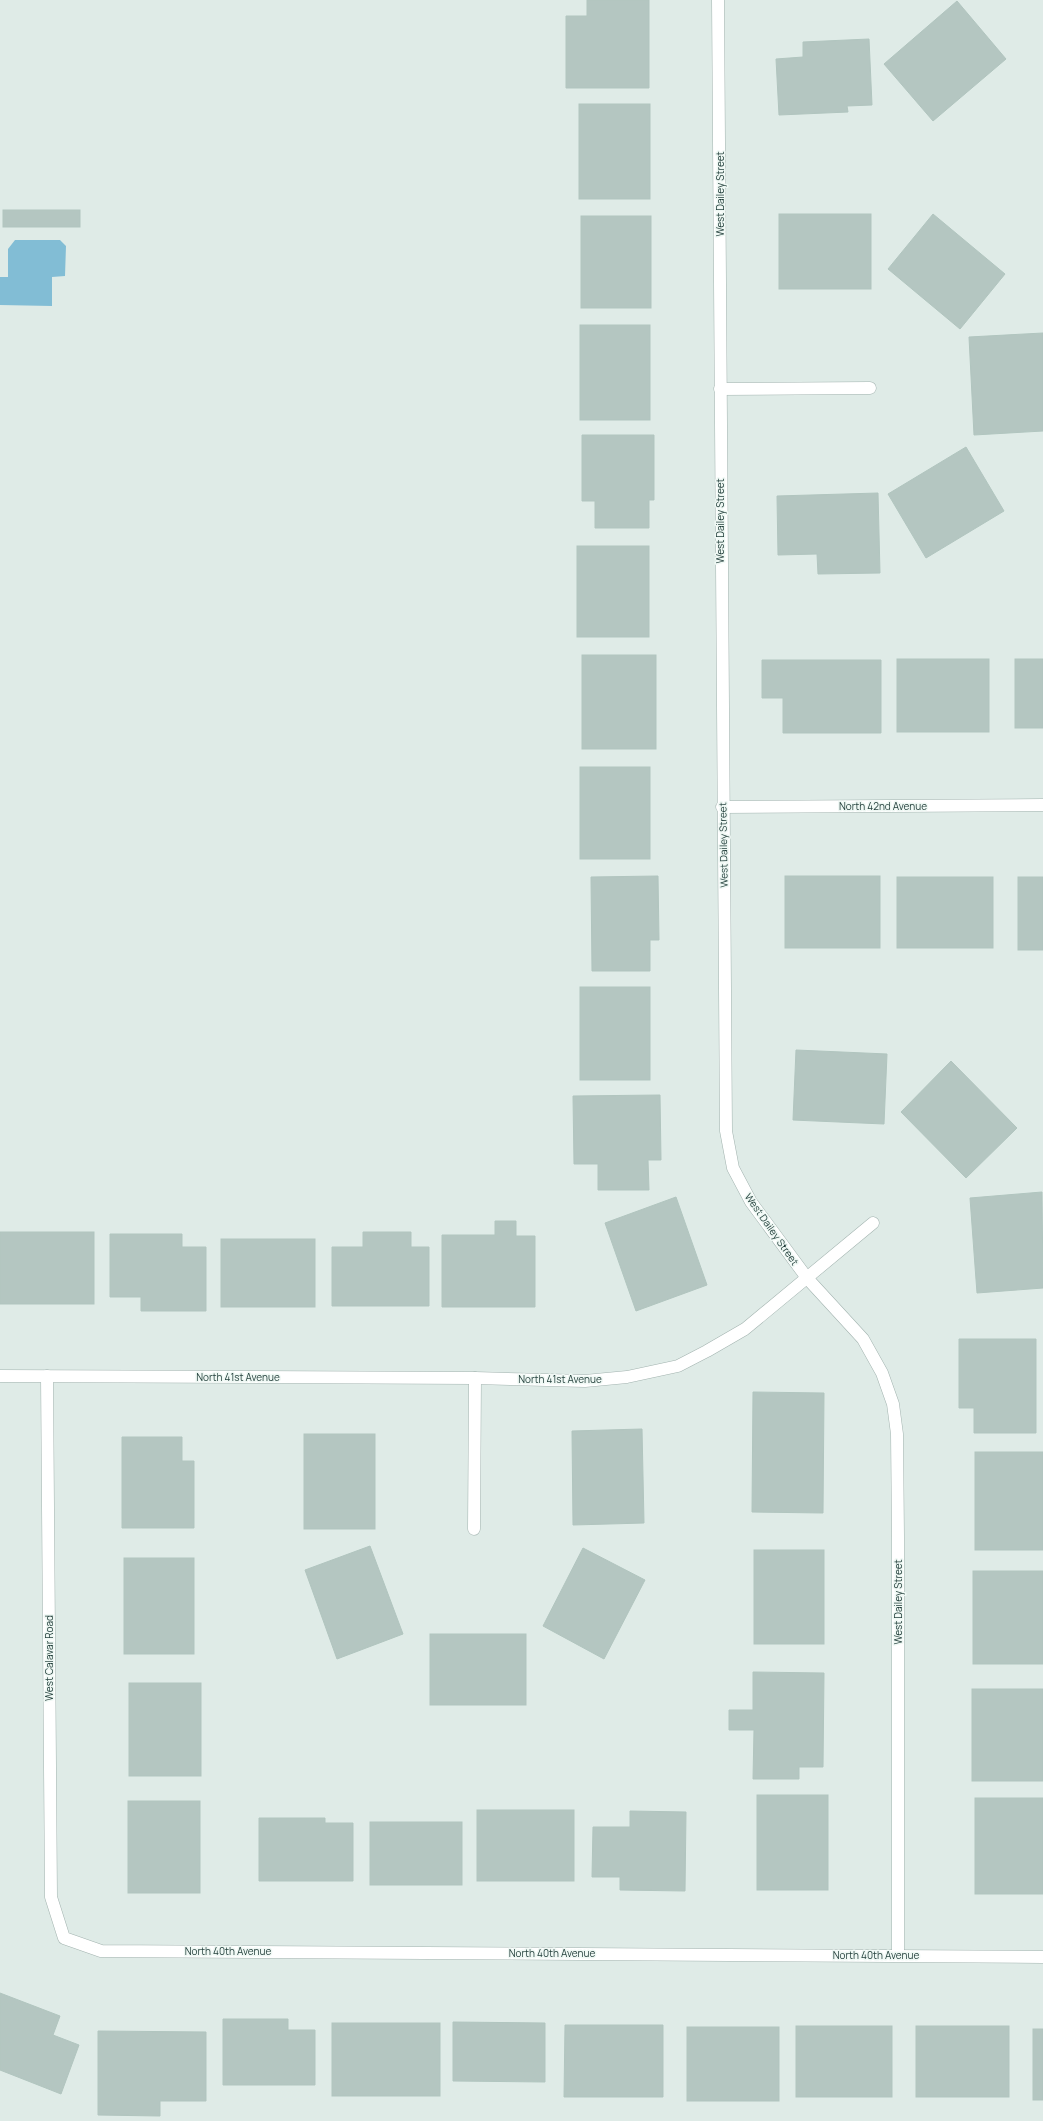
<svg xmlns="http://www.w3.org/2000/svg" width="1043" height="2121" viewBox="0 0 1043 2121" font-family="Manrope,sans-serif">
<style>
.water{fill:#82bdd5}
.building{fill:#b4c6c1;stroke:#b1c5bf}
.lines{fill:none;stroke-linecap:round;stroke-linejoin:round}
.minor-casing{stroke:#a2b3af;stroke-width:13}
.minor{stroke:#fff;stroke-width:12}
.labels{text-anchor:middle;stroke-width:3;stroke-linejoin:round;paint-order:stroke}
.street-label{font-size:10px;fill:#1f3c38;stroke:#eff8f4}
</style>
<rect width="100%" height="100%" fill="#dfebe7"/>
<path class="water" d="M15,240H60L66,246L65,276L52,277V306L0,305V277H8V249Z"/>
<g class="building">
<path d="M587,0H649V88H566V16H587Z"/>
<path d="M957,1L1006,59L933,121L884,64Z"/>
<path d="M869,39L872,105L847,106L848,112L779,115L776,59L803,57V42Z"/>
<rect x="579" y="104" width="71" height="95"/>
<rect x="3" y="210" width="77" height="17"/>
<rect x="779" y="214" width="92" height="75"/>
<path d="M933,214L1005,274L960,329L888,269Z"/>
<rect x="581" y="216" width="70" height="92"/>
<rect x="580" y="325" width="70" height="95"/>
<path d="M1043,333V431L974,435L969,337Z"/>
<path d="M582,435H654V500H649V528H595V501H582Z"/>
<path d="M966,447L1004,511L926,558L888,494Z"/>
<path d="M878,493L880,573L818,574L817,554L778,555L777,496Z"/>
<rect x="577" y="546" width="72" height="91"/>
<rect x="582" y="655" width="74" height="94"/>
<rect x="897" y="659" width="92" height="73"/>
<rect x="1015" y="659" width="28" height="69"/>
<path d="M762,660H881V733H783V698H762Z"/>
<rect x="580" y="767" width="70" height="92"/>
<path d="M658,876L659,940H650V971H592L591,877Z"/>
<rect x="785" y="876" width="95" height="72"/>
<rect x="897" y="877" width="96" height="71"/>
<rect x="1018" y="877" width="25" height="73"/>
<rect x="580" y="987" width="70" height="93"/>
<path d="M796,1050L887,1054L884,1124L793,1120Z"/>
<path d="M951,1061L1017,1128L966,1178L901,1112Z"/>
<path d="M660,1095L661,1160H648L649,1190H598V1164H574L573,1096Z"/>
<path d="M1042,1192L1043,1288L977,1293L970,1198Z"/>
<path d="M676,1197L707,1285L636,1311L605,1223Z"/>
<path d="M495,1221H516V1236H535V1307H442V1235H495Z"/>
<rect x="0" y="1232" width="94" height="72"/>
<path d="M363,1232H411V1247H429V1306H332V1247H363Z"/>
<path d="M110,1234H182V1247H206V1311H141V1297H110Z"/>
<rect x="221" y="1239" width="94" height="68"/>
<path d="M959,1339H1036V1433H974V1408H959Z"/>
<path d="M753,1392L824,1393L823,1513L752,1512Z"/>
<path d="M642,1429L644,1523L573,1525L572,1431Z"/>
<rect x="304" y="1434" width="71" height="95"/>
<path d="M122,1437H182V1461H194V1528H122Z"/>
<rect x="975" y="1452" width="68" height="98"/>
<path d="M370,1546L403,1634L337,1659L305,1570Z"/>
<path d="M583,1548L645,1580L604,1659L543,1626Z"/>
<rect x="754" y="1550" width="70" height="94"/>
<rect x="124" y="1558" width="70" height="96"/>
<rect x="973" y="1571" width="70" height="93"/>
<rect x="430" y="1634" width="96" height="71"/>
<path d="M753,1672L824,1673L823,1767H799V1779H753L754,1730H729V1710H753Z"/>
<rect x="129" y="1683" width="72" height="93"/>
<rect x="972" y="1689" width="71" height="92"/>
<rect x="757" y="1795" width="71" height="95"/>
<rect x="975" y="1798" width="68" height="96"/>
<rect x="128" y="1801" width="72" height="92"/>
<rect x="477" y="1810" width="97" height="71"/>
<path d="M630,1811L686,1812L685,1891L620,1890V1877H592L593,1827H630Z"/>
<path d="M259,1818H325V1823H353V1881H259Z"/>
<rect x="370" y="1822" width="92" height="63"/>
<path d="M0,1993L60,2016L53,2035L79,2045L61,2094L0,2070Z"/>
<path d="M223,2019H288V2030H315V2085H223Z"/>
<path d="M453,2022L545,2023V2082L453,2081Z"/>
<rect x="332" y="2023" width="108" height="73"/>
<path d="M565,2025H663V2097H564Z"/>
<rect x="796" y="2026" width="96" height="71"/>
<rect x="916" y="2026" width="93" height="71"/>
<rect x="687" y="2027" width="92" height="74"/>
<rect x="1033" y="2029" width="10" height="71"/>
<path d="M98,2031L206,2032V2101H160V2116L98,2115Z"/>
</g>
<g class="lines">
<g class="minor-casing">
<g id="minor">
<path d="M718,0L726,1131L733,1168L751,1202L807,1278L863,1339L882,1373L893,1404L897,1434L898,1537V1954"/>
<path d="M720,389L870,388"/>
<path d="M722,807L1043,805"/>
<path d="M0,1376L475,1378L585,1381L627,1377L678,1366L707,1351L745,1329L873,1223"/>
<path d="M47,1376L51,1897L64,1938L101,1951L1043,1957"/>
<path d="M474,1529L475,1378"/>
</g>
</g>
<use href="#minor" class="minor"/>
</g>
<g class="labels">
<g class="street-label">
<text transform="translate(720 194) rotate(-90)" y="4">West Dailey Street</text>
<text transform="translate(720 521) rotate(-90)" y="4">West Dailey Street</text>
<text x="883" y="810">North 42nd Avenue</text>
<text transform="translate(723 845) rotate(-91)" y="4">West Dailey Street</text>
<text transform="translate(772 1229) rotate(55)" y="4">West Dailey Street</text>
<text x="238" y="1381">North 41st Avenue</text>
<text x="560" y="1383">North 41st Avenue</text>
<text transform="translate(898 1602) rotate(-90)" y="4">West Dailey Street</text>
<text transform="translate(49 1658) rotate(-90)" y="4">West Calavar Road</text>
<text x="228" y="1955">North 40th Avenue</text>
<text x="552" y="1957">North 40th Avenue</text>
<text x="876" y="1959">North 40th Avenue</text>
</g>
</g>
</svg>
